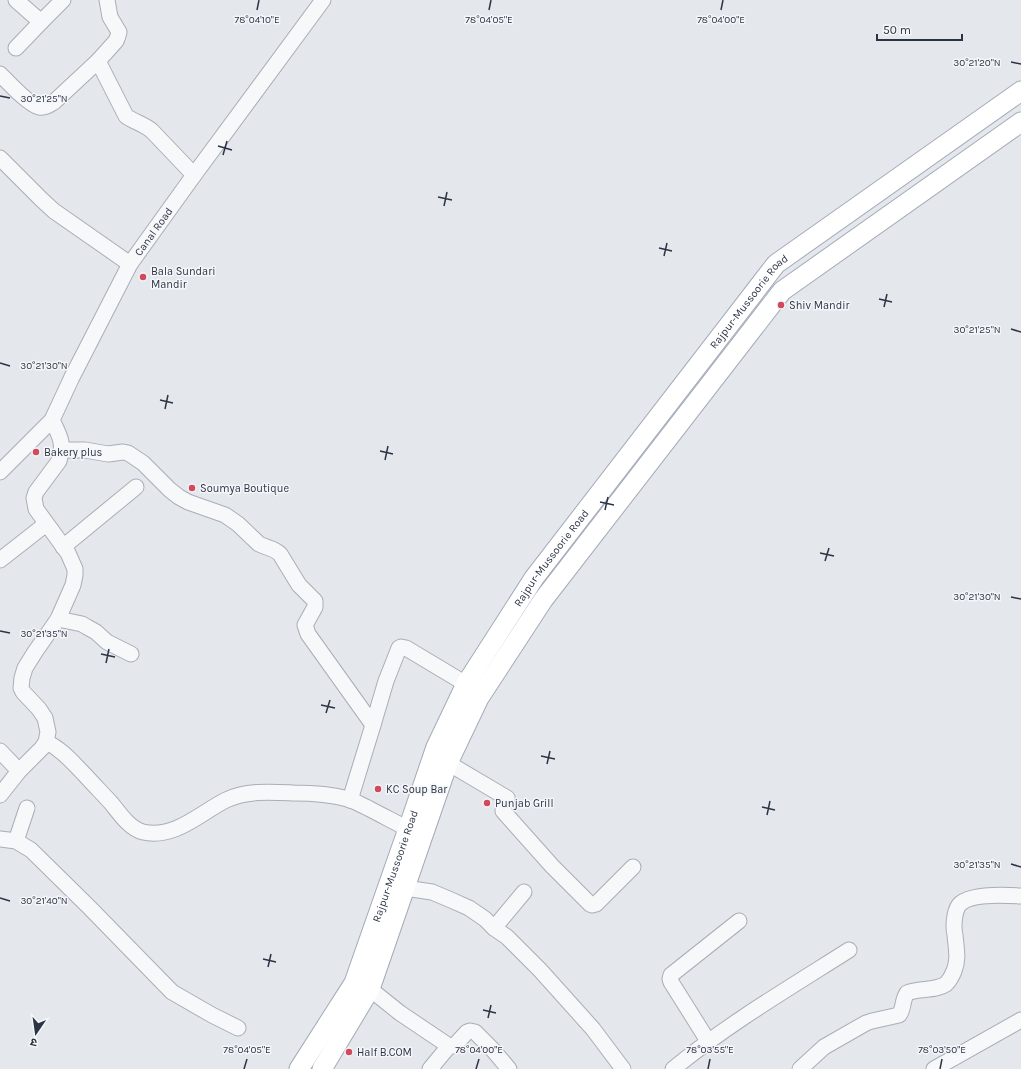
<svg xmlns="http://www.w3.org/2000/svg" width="1021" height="1069" viewBox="0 0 1021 1069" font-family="Karla,'Noto Sans Devanagari',sans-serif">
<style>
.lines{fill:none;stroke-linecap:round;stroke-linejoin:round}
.minor-casing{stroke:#a9aeb7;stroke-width:17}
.major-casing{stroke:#a3abb8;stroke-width:21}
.minor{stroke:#f7f8fa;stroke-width:15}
.major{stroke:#fff;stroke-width:19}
.ticks{fill:none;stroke:#2b3445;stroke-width:1.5}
.poi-dot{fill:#d1495b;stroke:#f4f6f9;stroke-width:1.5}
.labels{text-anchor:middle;stroke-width:3;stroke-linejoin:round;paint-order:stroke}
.street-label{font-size:11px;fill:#2b3445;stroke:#f4f6f9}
.poi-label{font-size:11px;fill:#2b3445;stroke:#f4f6f9;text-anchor:start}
.ticks-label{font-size:10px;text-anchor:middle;fill:#2b3445;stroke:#f4f6f9;stroke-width:3;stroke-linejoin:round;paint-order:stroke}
</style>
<rect width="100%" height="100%" fill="#e4e7ec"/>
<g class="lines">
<g class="minor-casing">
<g id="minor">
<path d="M16,0L41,22"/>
<path d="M16,48L41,22L63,0"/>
<path d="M98,61L116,41L118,36L119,32L110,17L107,0"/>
<path d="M0,74C8,82 29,105 39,107C45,108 49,105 54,102L98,61L126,116C134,122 144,124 152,131L194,175"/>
<path d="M0,158L42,200L54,211L130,264"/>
<path d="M62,450H85L108,454L123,452L128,453L143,463L170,490L179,497L188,502L225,515L238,524L259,544C267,548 274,548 280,554L299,585L315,601V607L305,625L308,634L373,725"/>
<path id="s1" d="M0,472L52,420L72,377L130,264L194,175L323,0"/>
<path d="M63,547L136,487"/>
<path d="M0,560L46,524"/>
<path d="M58,619L82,624L87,627L96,632L107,642L131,654"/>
<path d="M46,742C62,749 73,763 85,775C94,785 103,794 112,804C120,814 130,829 143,832C175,839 200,813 226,800C247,790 272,792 294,793C313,793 330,794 348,799C355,801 361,805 368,808C381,815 395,822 408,829"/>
<path d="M0,751L19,771"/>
<path d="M448,763L507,798L503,811L552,866L590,904L592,905L596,904L633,867"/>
<path d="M0,795L19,771L42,748L46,742L48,732L45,718L39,709L23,692L21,688L22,678L25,668L35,652L58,619L73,585L75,575V569L68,553L36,509L34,498L36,492L59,461C65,443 59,435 52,420"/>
<path d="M350,800L373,725L386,681L399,648L401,647L406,648L466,684"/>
<path d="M0,839L16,841L31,850L89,907L172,992L212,1015L238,1028"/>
<path d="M16,841L27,808"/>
<path d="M405,888L432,892L451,900L469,908L485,919L494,928L507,937L540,970L567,1000L593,1029L623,1069"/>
<path d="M494,928L524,892"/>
<path d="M370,989L400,1013L449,1046H453L455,1045L467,1032L470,1031L475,1032L493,1050L509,1069"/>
<path d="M708,1041L671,982L670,979L671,975L739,921"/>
<path d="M430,1069L449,1046"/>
<path d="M673,1069C728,1024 789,988 849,950"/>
<path d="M800,1069L824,1047L866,1023L872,1021L899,1015C904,1009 902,1000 907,993C919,988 936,991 946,984C950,980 952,976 954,971C959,959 956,948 955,935C953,927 954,912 959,905C969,893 1006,895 1021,896"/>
<path d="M934,1069L1021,1020"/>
</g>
</g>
<g class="major-casing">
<g id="major">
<path id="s2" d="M299,1069L354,983L408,829L436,747L466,684L534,578L776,264L1021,91"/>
<path d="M322,1069L370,989L448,763L479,698L543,600L782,291L1021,122"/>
</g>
</g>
<use href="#minor" class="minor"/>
<use href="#major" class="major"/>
</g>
<path class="ticks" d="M257,10L259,0M489,10L491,0M721,10L723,0M1011,62L1021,64M0,96L10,98M218,146L232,150M223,155L227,141M438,197L452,200M444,206L447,192M659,248L672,251M664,256L667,243M879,299L892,302M884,307L887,294M1011,329L1021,332M0,363L10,366M160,400L173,403M165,409L168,395M380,451L393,454M385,460L388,446M600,502L614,505M605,510L608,497M820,553L834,556M825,561L829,548M1011,597L1021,599M0,631L10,633M101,654L115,657M106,663L109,649M321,705L335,708M326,713L330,700M541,756L555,759M547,764L550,751M762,807L775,810M767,815L770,801M1011,864L1021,867M0,898L10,901M263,959L276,962M268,967L271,954M483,1010L496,1013M488,1018L491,1005M244,1069L247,1059M476,1069L479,1059M708,1069L710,1059M940,1069L942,1059"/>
<g class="poi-dot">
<circle cx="143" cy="277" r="4"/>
<circle cx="781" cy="305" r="4"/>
<circle cx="36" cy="452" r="4"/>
<circle cx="192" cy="488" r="4"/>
<circle cx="378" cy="789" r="4"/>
<circle cx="487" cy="803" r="4"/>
<circle cx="349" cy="1052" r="4"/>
</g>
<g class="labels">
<g class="street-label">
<text dy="4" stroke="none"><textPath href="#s1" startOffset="288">Canal Road</textPath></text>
<text dy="4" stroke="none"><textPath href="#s2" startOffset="898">Rajpur-Mussoorie Road</textPath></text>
<text dy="4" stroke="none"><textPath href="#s2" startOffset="574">Rajpur-Mussoorie Road</textPath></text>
<text dy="4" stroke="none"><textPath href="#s2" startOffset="226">Rajpur-Mussoorie Road</textPath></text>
</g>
<g class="poi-label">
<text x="151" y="275">Bala Sundari<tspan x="151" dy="13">Mandir</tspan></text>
<text x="789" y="309">Shiv Mandir</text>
<text x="44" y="456">Bakery plus</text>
<text x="200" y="492">Soumya Boutique</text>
<text x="386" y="793">KC Soup Bar</text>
<text x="495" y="807">Punjab Grill</text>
<text x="357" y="1056">Half B.COM</text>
</g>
</g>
<g class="ticks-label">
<text x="257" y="23">78°04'10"E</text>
<text x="489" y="23">78°04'05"E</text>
<text x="721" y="23">78°04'00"E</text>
<text x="977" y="66">30°21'20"N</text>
<text x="44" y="102">30°21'25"N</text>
<text x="977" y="333">30°21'25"N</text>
<text x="44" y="369">30°21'30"N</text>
<text x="977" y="600">30°21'30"N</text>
<text x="44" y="637">30°21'35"N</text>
<text x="977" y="868">30°21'35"N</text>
<text x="44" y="904">30°21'40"N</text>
<text x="247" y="1053">78°04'05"E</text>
<text x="479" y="1053">78°04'00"E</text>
<text x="710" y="1053">78°03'55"E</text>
<text x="942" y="1053">78°03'50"E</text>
</g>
<g transform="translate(36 1033) rotate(193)" stroke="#f4f6f9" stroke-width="3" paint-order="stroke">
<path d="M0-3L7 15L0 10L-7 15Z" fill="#2b3445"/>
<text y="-6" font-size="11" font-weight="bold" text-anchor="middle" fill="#2b3445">उ</text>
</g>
<path d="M877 34v6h85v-6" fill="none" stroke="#2b3445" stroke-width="2"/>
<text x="883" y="34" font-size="12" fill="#2b3445" stroke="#f4f6f9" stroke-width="3" paint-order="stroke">50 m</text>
</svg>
